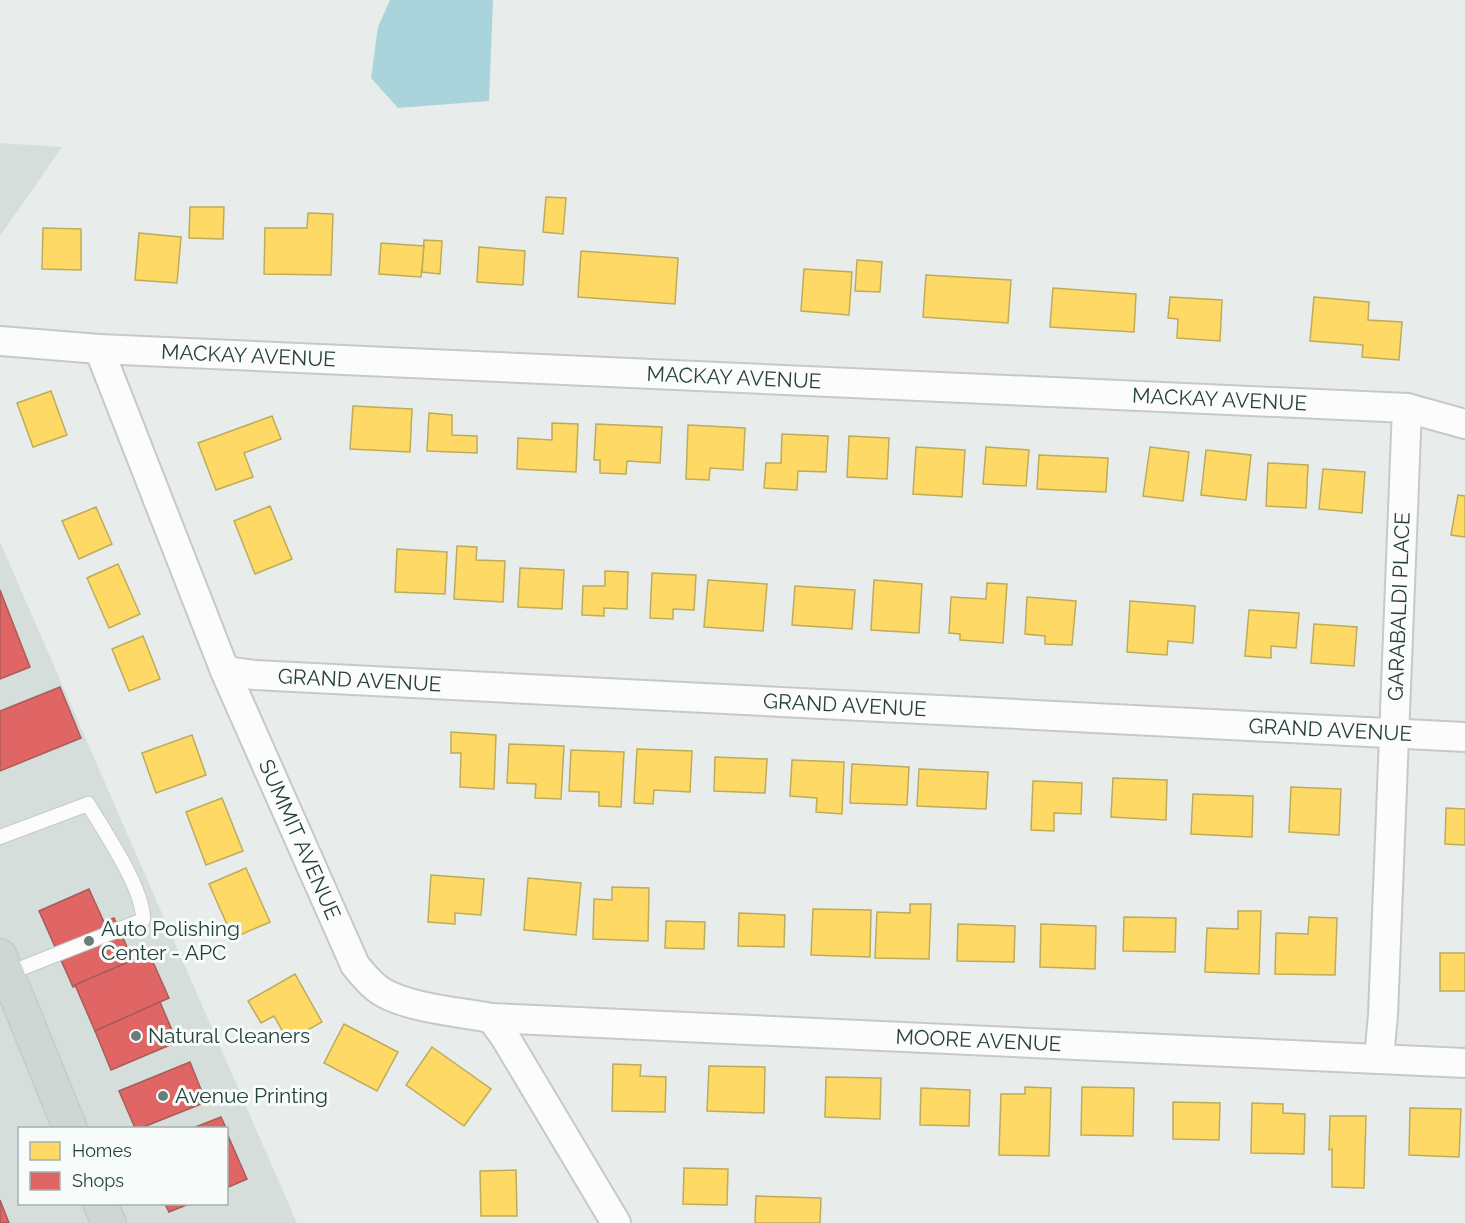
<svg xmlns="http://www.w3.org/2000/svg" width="1465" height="1223" viewBox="0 0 1465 1223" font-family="Raleway,sans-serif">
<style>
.built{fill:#d6dedb;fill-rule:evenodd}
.water{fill:#a9d4db}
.homes{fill:#ffd966;stroke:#bdac59;stroke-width:1.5}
.shops{fill:#e06666;stroke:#a85b59;stroke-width:1.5}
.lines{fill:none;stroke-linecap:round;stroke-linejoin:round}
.lane-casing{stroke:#c5cac8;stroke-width:16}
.street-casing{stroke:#c5cac8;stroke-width:32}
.primary-casing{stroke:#c3ccc9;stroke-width:36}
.lane{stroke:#fcfcfc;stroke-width:14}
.street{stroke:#fcfcfc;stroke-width:28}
.primary{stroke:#cfd7d5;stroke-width:33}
.poi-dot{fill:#697e78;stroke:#f7fbf9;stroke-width:2}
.labels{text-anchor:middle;stroke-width:6;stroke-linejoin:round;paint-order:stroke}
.street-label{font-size:21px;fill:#24423a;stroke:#f7fbf9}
.poi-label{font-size:21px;fill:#24423a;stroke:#f7fbf9;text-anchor:start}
</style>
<rect width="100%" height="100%" fill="#e8edeb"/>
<g class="built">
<path d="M0,143L62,147L0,236Z"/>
<path d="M0,542L297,1223H0ZM20,1128H226V1204H20Z"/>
</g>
<path class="water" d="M390,0H493L489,101L398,108L371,78L378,27Z"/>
<g class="homes">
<path d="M546,197L566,198L563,234L543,232Z"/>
<path d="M190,207H224L223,239L189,238Z"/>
<path d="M308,213L333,214L331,275L264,274L265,228H307Z"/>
<path d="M43,228L81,229V270L42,269Z"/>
<path d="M139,233L181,237L177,283L135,280Z"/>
<path d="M424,240L442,241L440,274L422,272Z"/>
<path d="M381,243L424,246L421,277L379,274Z"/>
<path d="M479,247L525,251L523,285L477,282Z"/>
<path d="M581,251L678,258L675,304L578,297Z"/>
<path d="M857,260L882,262L880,292L855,291Z"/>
<path d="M804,269L852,272L849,315L801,311Z"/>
<path d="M926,275L1011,280L1008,323L923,317Z"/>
<path d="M1053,288L1136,294L1134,332L1050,327Z"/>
<path d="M1170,297L1222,300L1220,341L1177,338L1178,319L1168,318Z"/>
<path d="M1314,297L1369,302L1368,320L1402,322L1399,360L1362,357L1363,345L1310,341Z"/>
<path d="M51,391L67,435L33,447L17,403Z"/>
<path d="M353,406L412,409L410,452L350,449Z"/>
<path d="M429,413L452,415V435L477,436V453L427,451Z"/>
<path d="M272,416L281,439L244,453L253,477L216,490L198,443Z"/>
<path d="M552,423L578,424L576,472L517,469L518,438L552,440Z"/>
<path d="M596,424L662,427L660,463L627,461L626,474L600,473V460H594Z"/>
<path d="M688,425L745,428L743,470L710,468L709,480L686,479Z"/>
<path d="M782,434L828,436L826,472L798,471L797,490L764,488L766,463H781Z"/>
<path d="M849,436L889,438L887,479L847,477Z"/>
<path d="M916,447L965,450L962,497L913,494Z"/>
<path d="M986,447L1029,450L1026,486L983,484Z"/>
<path d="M1150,447L1189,452L1183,501L1143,496Z"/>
<path d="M1206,450L1251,455L1246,500L1201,495Z"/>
<path d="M1039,455L1108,458L1106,492L1037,489Z"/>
<path d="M1268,463L1308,465L1306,508L1266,506Z"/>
<path d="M1323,469L1365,472L1362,513L1319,509Z"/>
<path d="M1458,495L1465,496V537L1451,535Z"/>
<path d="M270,506L292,559L255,574L234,521Z"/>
<path d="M96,507L112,544L79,559L62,521Z"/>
<path d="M457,546L477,547L476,560L505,561L503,602L454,599Z"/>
<path d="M397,549L447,552L445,594L395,592Z"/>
<path d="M118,564L140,614L109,628L87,578Z"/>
<path d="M520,568L564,570L562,609L518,607Z"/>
<path d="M605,571L628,572L627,609L604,608V616L582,615L583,586H605Z"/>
<path d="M652,573L696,575L694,610L673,609V619L650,618Z"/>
<path d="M708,580L767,584L763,631L704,627Z"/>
<path d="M874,580L922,584L919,633L871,630Z"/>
<path d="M987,583L1007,584L1003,643L960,640V634L949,633L951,597L986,599Z"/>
<path d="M795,586L855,590L852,629L792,625Z"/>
<path d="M1027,597L1076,601L1072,645L1045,644V636L1025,634Z"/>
<path d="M1130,601L1195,606L1193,643L1168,641L1167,655L1127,652Z"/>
<path d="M1249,610L1299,613L1296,648L1271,646V658L1245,656Z"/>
<path d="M1314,624L1357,627L1354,666L1311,663Z"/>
<path d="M143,636L160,679L129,691L112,649Z"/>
<path d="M451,732L496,735L494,789L460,787L461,753H451Z"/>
<path d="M192,735L206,775L156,793L142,753Z"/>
<path d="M509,744L564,746L561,799L535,798L536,784L507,783Z"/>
<path d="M637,749L692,751L690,792L654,790L653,804L634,803Z"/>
<path d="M571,750L624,752L621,807L599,806V792L569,791Z"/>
<path d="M715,757L767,759L765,793L714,791Z"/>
<path d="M792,760L844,762L842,814L816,812L817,798L790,796Z"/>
<path d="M852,764L909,767L907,805L850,803Z"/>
<path d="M919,769L988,772L986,809L917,806Z"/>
<path d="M1113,778L1167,780L1166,820L1111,817Z"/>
<path d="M1033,781L1082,783L1081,814L1054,813V831L1031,830Z"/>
<path d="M1291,787L1341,789L1339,835L1289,832Z"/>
<path d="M1193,794L1253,796L1252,837L1191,834Z"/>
<path d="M222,798L243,851L206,865L186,812Z"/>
<path d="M1446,808L1465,809V845L1445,844Z"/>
<path d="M246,868L270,922L233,938L209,884Z"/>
<path d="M431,875L484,879L481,915L455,913V924L428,922Z"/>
<path d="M528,878L581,883L576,935L524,930Z"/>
<path d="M612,887L649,888L648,941L593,939L594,899L612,900Z"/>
<path d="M910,904H931L929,959L875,958L877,912L910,913Z"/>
<path d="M813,909L871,910L870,957L811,955Z"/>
<path d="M1238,911H1261L1259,974L1205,972L1207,928L1238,929Z"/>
<path d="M739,913L785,915L784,947L738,946Z"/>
<path d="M1124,917L1176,918L1175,952L1123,951Z"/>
<path d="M1309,917L1337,918L1335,975L1275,974L1276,933L1308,934Z"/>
<path d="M666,921L705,922L704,949L665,948Z"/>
<path d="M958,924L1015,926L1014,962L957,961Z"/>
<path d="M1041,924L1096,926L1095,969L1040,967Z"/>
<rect x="1440" y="953" width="25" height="38"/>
<path d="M295,974L322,1022L288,1041L274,1016L261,1023L248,1001Z"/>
<path d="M344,1024L398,1052L377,1091L324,1063Z"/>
<path d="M432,1047L491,1089L464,1126L406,1085Z"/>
<path d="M613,1064L641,1065L640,1076L666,1077L665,1112L612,1111Z"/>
<path d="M709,1066L765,1067L764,1113L707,1111Z"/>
<path d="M826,1077L881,1078L880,1119L825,1117Z"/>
<path d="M1025,1087L1051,1088L1049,1156L999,1155L1001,1094H1025Z"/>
<path d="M1082,1087L1134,1088L1133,1136L1081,1135Z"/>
<path d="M921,1088L970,1090L969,1126L920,1125Z"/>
<path d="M1173,1102L1220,1103L1219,1140L1173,1139Z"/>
<path d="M1252,1103L1283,1104V1113L1305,1114L1304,1154L1251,1153Z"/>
<path d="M1410,1108L1461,1109L1459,1157L1409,1155Z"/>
<path d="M1330,1116H1366L1364,1188L1332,1187V1149L1329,1150Z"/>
<path d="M684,1168L728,1169L727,1205L683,1204Z"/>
<path d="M516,1170L517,1216H481L480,1171Z"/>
<path d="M756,1196L821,1198L820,1223H755Z"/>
</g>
<g class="shops">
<path d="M0,590L30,667L0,679Z"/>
<path d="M60,687L81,738L0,771V711Z"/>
<path d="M89,889L104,922L114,918L133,960L73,987L39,911Z"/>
<path d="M149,953L169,998L95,1031L75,985Z"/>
<path d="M160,1002L177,1042L111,1070L95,1031Z"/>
<path d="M190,1062L206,1102L141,1128H135L119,1091Z"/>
<path d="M221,1117L226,1128H193Z"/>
<path d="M226,1131L247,1179L226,1188Z"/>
<path d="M0,1200L9,1223H0Z"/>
<path d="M165,1204H189L169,1212Z"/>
</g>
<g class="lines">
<g class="lane-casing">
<path id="lane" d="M0,837L88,804C104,831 144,889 143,920L7,974"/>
</g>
<g class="street-casing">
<g id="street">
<path id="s1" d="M0,341L99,349L1407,408L1465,424"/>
<path id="s2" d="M99,349L225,671L355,965C365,977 375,990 390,996C419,1009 459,1012 491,1018L505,1037L616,1223"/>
<path id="s3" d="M225,671L255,675L1465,737"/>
<path id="s4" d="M491,1018L1465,1063"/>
<path id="s5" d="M1379,1058L1383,1015L1407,408"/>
</g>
</g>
<g class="primary-casing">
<g id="primary">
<path d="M0,956L70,1128"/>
<path d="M100,1204L109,1223"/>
</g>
</g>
<use href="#lane" class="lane"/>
<use href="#street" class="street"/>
<use href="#primary" class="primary"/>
</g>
<g class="poi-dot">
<circle cx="89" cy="941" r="6"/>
<circle cx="136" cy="1036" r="6"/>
<circle cx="163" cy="1096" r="6"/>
</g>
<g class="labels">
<g class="street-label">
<text dy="7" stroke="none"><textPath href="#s1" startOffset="249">MACKAY AVENUE</textPath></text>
<text dy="7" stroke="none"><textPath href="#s1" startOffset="735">MACKAY AVENUE</textPath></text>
<text dy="7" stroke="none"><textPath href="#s1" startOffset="1221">MACKAY AVENUE</textPath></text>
<text dy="7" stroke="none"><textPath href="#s5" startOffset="452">GARABALDI PLACE</textPath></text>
<text dy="7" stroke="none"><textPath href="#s3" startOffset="135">GRAND AVENUE</textPath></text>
<text dy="7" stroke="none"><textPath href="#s3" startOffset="621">GRAND AVENUE</textPath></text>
<text dy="7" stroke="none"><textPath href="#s3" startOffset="1107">GRAND AVENUE</textPath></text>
<text dy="7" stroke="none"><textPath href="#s2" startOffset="530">SUMMIT AVENUE</textPath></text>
<text dy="7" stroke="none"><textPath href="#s4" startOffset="488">MOORE AVENUE</textPath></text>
</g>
<g class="poi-label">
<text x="101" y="936">Auto Polishing<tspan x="101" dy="24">Center - APC</tspan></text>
<text x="148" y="1043">Natural Cleaners</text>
<text x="175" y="1103">Avenue Printing</text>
</g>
</g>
<rect x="18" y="1127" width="210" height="78" fill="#f7fbf9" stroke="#a3b1ad" stroke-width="1.5"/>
<rect x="30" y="1142" width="30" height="18" fill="#ffd966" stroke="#a3b1ad" stroke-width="1.5"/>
<text x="72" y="1157" font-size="18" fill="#24423a">Homes</text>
<rect x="30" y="1172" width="30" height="18" fill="#e06666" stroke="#a3b1ad" stroke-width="1.5"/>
<text x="72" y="1187" font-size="18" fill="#24423a">Shops</text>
</svg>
